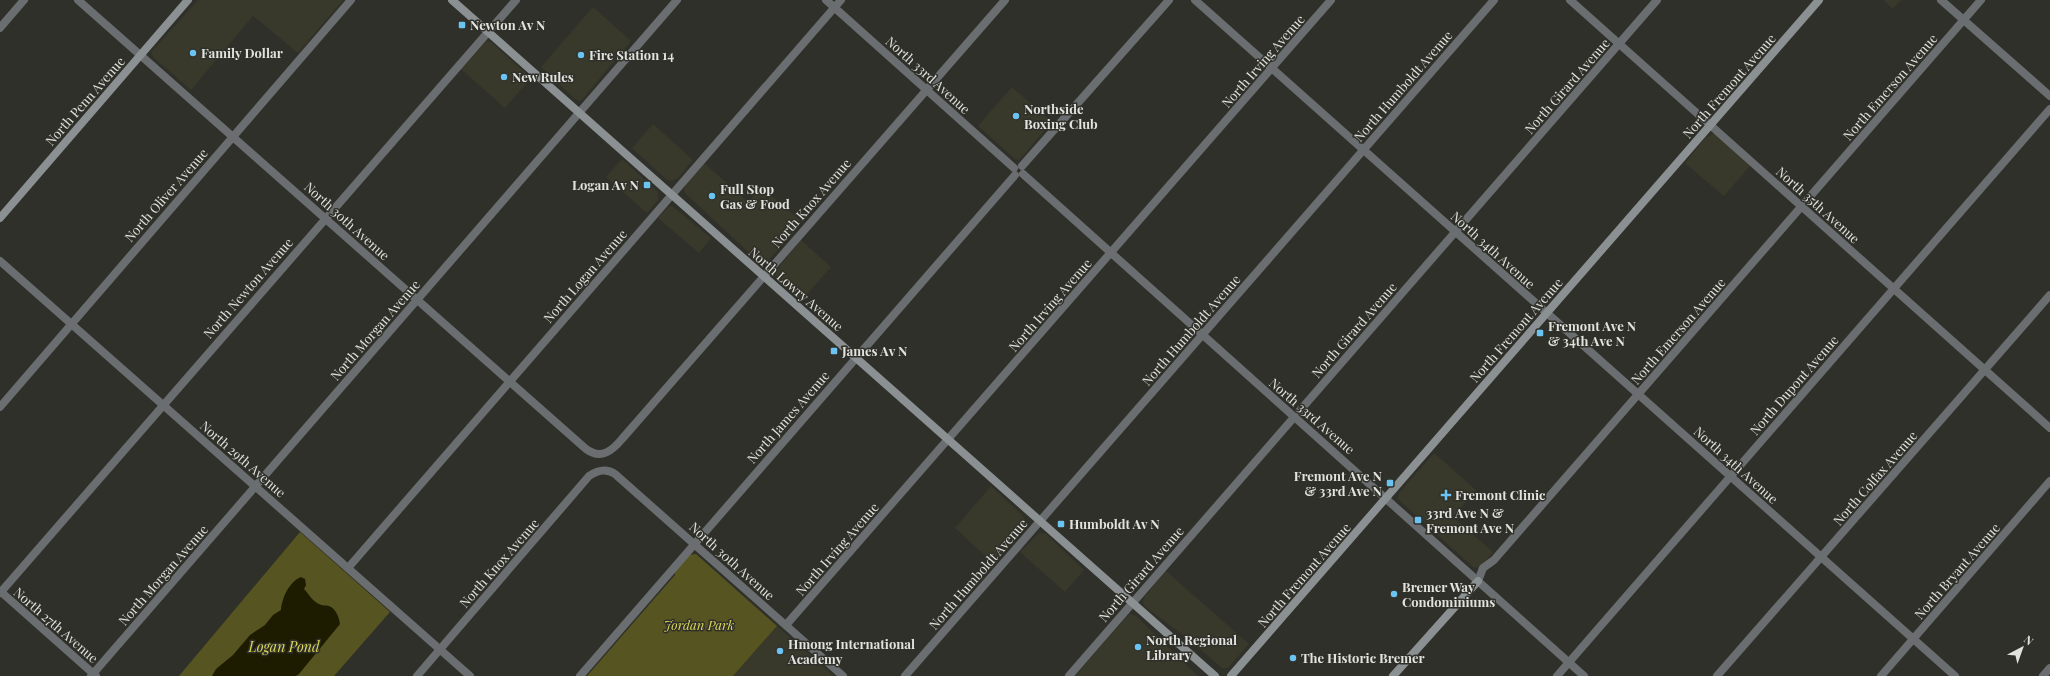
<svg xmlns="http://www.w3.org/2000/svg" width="2050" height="676" viewBox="0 0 2050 676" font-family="'Playfair Display',serif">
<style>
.built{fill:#38382b}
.green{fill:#565420}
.water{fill:#1d1b00}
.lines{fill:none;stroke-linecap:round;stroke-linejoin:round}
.street{stroke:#6a6e70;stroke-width:8}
.secondary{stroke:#8b9093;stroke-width:8}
.poi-dot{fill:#6bc3f2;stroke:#30302a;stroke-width:1.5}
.labels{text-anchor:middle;stroke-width:3;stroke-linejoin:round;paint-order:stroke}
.poi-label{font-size:13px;font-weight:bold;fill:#e2e2de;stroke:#30302a;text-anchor:start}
.street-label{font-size:13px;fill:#e2e2de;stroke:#30302a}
.park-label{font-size:13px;font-style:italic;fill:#ddd859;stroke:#30302a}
.water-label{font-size:14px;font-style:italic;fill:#dcd758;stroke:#30302a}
</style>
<rect width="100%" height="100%" fill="#30302a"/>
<g class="built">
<path d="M198,0H343L298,53L253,16L191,90L154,58L151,52Z"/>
<path d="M1883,0H1901L1893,9Z"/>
<path d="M593,7L631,41L581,101L575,99L541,67Z"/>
<path d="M486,41L491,42L531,78L505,108L461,69Z"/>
<path d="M1012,87L1052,122L1019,160L1015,159L978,126Z"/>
<path d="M653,124L693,160L678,178L672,181L667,180L632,148Z"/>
<path d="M1712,134H1715L1750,166L1724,196L1685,163L1705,138Z"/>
<path d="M622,159L658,192V200L647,213L606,177Z"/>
<path d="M704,163L748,202L761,187L802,222L765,264L759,262L686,194L684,190L686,184Z"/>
<path d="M672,206L711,238L699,253L658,218L668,207Z"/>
<path d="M801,240L831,267L802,300L776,278L775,272Z"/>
<path d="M1434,453L1476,490L1453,517L1493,552L1479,568L1473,567L1398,499L1399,493Z"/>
<path d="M991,486L1022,515L1027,523L1026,527L994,564L955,528Z"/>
<path d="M1039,533L1046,534L1084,570L1065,592L1020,552Z"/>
<path d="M1166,571L1249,644L1228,668H1222L1187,638L1144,606L1143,601L1145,596Z"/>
<path d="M1129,614L1136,616L1198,676H1075Z"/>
<path d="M777,626L834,676H733Z"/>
</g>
<g class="green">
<path d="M300,532L390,612L334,676H179Z"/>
<path d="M696,554L777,626L733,676H587L675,575V571L689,555Z"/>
</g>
<path class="water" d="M301,577L305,579L306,585L304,589C309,594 312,601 319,604C322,606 326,605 329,606C336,609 339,617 340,624L299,674L296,676H212L216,669L233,655L250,635L265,625L273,615L281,610C282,598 289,582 301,577Z"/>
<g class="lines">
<g class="street">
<path d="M78,0L586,449C601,460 612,451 622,439L1005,0"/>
<path d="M826,0L1014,168"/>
<path d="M1195,0L1955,676"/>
<path d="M1570,0L2050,428"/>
<path d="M1941,0L2050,96"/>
<path d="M0,28L24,0"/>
<path d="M1022,166L1169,0"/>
<path d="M1023,174L1584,676"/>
<path d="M0,261L470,676"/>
<path d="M0,407L351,0"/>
<path d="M348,568L841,0"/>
<path d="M1478,581L1483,568L1494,560L1981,0"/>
<path d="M0,591L96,676"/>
<path d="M0,593L516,0"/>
<path d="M786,625L1331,0"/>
<path d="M91,676L677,0"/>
<path d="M417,676L589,476C598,470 606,468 615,474L843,676"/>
<path d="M580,676L1015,175"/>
<path d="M905,676L1494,0"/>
<path d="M1069,676L1657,0"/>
<path d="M1557,676L2050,109"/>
<path d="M1717,676L2050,295"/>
<path d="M1881,676L2050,481"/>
<path d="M2043,676L2050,668"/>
</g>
<g class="secondary">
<path d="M452,0L1215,676"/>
<path d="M0,218L188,0"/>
<path d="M1231,676L1819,0"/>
<path d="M1393,676L1478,581"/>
</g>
</g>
<g class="poi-dot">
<rect x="458" y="21" width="8" height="8" rx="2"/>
<circle cx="193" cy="53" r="4"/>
<circle cx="581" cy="55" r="4"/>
<circle cx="504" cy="77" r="4"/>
<circle cx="1016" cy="116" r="4"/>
<rect x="643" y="181" width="8" height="8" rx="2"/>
<circle cx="712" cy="196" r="4"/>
<rect x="1536" y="329" width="8" height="8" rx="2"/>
<rect x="830" y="347" width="8" height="8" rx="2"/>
<rect x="1386" y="479" width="8" height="8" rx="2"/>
<path d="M1444 489h4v4h4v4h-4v4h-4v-4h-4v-4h4z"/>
<rect x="1414" y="516" width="8" height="8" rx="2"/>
<rect x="1057" y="520" width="8" height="8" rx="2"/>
<circle cx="1394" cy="594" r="4"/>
<circle cx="1138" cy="647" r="4"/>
<circle cx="780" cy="651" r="4"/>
<circle cx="1293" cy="658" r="4"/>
</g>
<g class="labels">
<g class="poi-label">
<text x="470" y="30">Newton Av N</text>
<text x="201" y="58">Family Dollar</text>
<text x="589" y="60">Fire Station 14</text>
<text x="512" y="82">New Rules</text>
<text x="1024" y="114">Northside<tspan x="1024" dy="15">Boxing Club</tspan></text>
<text x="639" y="190" text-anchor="end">Logan Av N</text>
<text x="720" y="194">Full Stop<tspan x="720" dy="15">Gas &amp; Food</tspan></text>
<text x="1548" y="331">Fremont Ave N<tspan x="1548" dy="15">&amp; 34th Ave N</tspan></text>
<text x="842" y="356">James Av N</text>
<text x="1382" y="481" text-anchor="end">Fremont Ave N<tspan x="1382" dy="15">&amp; 33rd Ave N</tspan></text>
<text x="1455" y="500">Fremont Clinic</text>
<text x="1426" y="518">33rd Ave N &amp;<tspan x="1426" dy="15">Fremont Ave N</tspan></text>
<text x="1069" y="529">Humboldt Av N</text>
<text x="1402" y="592">Bremer Way<tspan x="1402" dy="15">Condominiums</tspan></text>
<text x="1146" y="645">North Regional<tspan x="1146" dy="15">Library</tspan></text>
<text x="788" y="649">Hmong International<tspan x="788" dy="15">Academy</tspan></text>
<text x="1301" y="663">The Historic Bremer</text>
</g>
<g class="street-label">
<text transform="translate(1263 61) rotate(-49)" y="5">North Irving Avenue</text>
<text transform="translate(928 75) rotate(42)" y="5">North 33rd Avenue</text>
<text transform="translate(1403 86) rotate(-49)" y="5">North Humboldt Avenue</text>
<text transform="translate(1567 86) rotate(-49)" y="5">North Girard Avenue</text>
<text transform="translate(1729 86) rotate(-49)" y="5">North Fremont Avenue</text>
<text transform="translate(1890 87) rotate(-49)" y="5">North Emerson Avenue</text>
<text transform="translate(85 101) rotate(-49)" y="5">North Penn Avenue</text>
<text transform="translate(166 195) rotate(-49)" y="5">North Oliver Avenue</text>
<text transform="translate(811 203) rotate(-49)" y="5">North Knox Avenue</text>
<text transform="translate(1818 205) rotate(42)" y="5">North 35th Avenue</text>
<text transform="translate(347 221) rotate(42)" y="5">North 30th Avenue</text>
<text transform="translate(1493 250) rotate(42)" y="5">North 34th Avenue</text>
<text transform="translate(585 276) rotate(-49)" y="5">North Logan Avenue</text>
<text transform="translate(248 288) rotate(-49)" y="5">North Newton Avenue</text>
<text transform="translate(796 289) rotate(41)" y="5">North Lowry Avenue</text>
<text transform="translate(1050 305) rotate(-49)" y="5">North Irving Avenue</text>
<text transform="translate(375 330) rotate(-49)" y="5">North Morgan Avenue</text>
<text transform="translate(1191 330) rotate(-49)" y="5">North Humboldt Avenue</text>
<text transform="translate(1354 330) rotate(-49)" y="5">North Girard Avenue</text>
<text transform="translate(1516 330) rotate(-49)" y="5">North Fremont Avenue</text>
<text transform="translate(1678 331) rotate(-49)" y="5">North Emerson Avenue</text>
<text transform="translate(1794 385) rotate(-49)" y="5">North Dupont Avenue</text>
<text transform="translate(1312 416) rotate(41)" y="5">North 33rd Avenue</text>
<text transform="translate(788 417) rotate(-49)" y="5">North James Avenue</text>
<text transform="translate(243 459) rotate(41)" y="5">North 29th Avenue</text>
<text transform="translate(1736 465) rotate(42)" y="5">North 34th Avenue</text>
<text transform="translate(1875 478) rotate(-49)" y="5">North Colfax Avenue</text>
<text transform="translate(837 549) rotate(-49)" y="5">North Irving Avenue</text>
<text transform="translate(732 561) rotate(42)" y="5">North 30th Avenue</text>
<text transform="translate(499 563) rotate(-49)" y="5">North Knox Avenue</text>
<text transform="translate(1957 571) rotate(-49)" y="5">North Bryant Avenue</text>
<text transform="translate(978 574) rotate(-49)" y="5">North Humboldt Avenue</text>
<text transform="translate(1141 574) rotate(-49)" y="5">North Girard Avenue</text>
<text transform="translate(163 575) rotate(-49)" y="5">North Morgan Avenue</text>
<text transform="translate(1304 575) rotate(-49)" y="5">North Fremont Avenue</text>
<text transform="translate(56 625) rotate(41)" y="5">North 27th Avenue</text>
</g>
<g class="park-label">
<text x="699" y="630">Jordan Park</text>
</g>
<g class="water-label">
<text x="284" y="652">Logan Pond</text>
</g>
</g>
<g transform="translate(2022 648) rotate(41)" stroke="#30302a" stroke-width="3" paint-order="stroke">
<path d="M0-3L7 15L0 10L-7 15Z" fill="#e2e2de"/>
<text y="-6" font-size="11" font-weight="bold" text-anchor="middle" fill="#e2e2de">N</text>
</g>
</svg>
